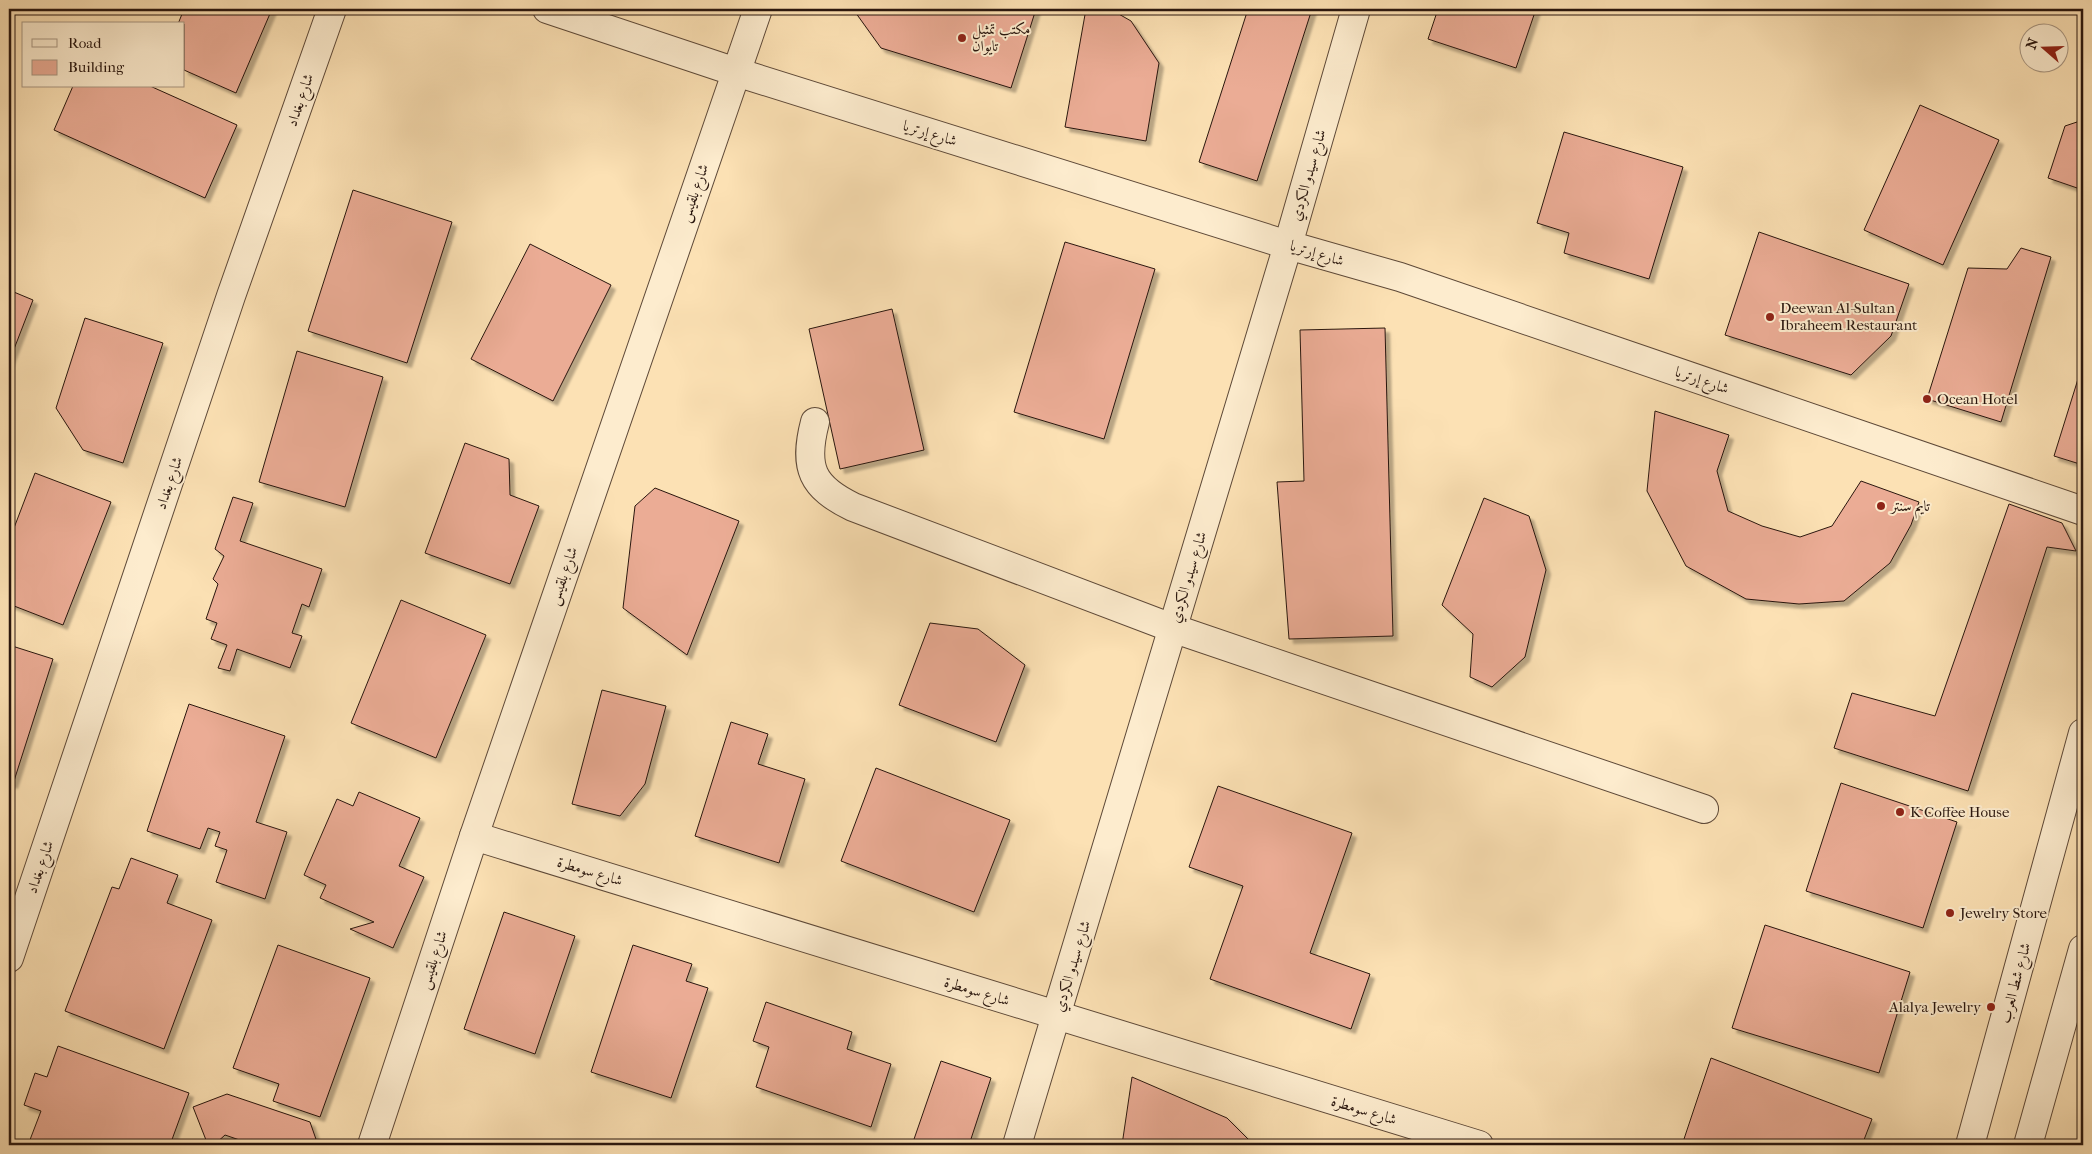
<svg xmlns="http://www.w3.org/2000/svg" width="2092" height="1154" viewBox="0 0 2092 1154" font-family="'IM FELL French Canon',Amiri,serif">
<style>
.building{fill:#ebac95;stroke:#29160e;filter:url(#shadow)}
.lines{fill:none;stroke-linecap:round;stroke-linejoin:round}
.street-casing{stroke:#5e4938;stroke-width:30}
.street{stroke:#fdecce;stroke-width:28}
.poi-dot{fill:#8f2418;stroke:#fdecce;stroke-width:2}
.labels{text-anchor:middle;stroke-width:4;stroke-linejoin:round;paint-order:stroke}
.poi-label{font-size:15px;fill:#29160e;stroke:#fdecce;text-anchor:start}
.street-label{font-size:15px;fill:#29160e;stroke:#fdecce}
</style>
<defs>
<filter id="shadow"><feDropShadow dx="4.5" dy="4.5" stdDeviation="1" flood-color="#0004"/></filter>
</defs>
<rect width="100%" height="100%" fill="#fce1b4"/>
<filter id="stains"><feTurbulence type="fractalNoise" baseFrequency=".004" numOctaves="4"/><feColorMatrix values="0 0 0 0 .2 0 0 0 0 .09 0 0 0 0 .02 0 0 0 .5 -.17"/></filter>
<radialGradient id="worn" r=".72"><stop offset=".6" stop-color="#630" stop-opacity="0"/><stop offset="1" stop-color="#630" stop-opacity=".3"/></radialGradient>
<g class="building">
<path d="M184,9H272L236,93L184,70V24H178Z"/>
<path d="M853,9H1036L1011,88L881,48Z"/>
<path d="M1086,9H1110L1131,21L1159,63L1146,141L1065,127Z"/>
<path d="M1248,9H1312L1257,181L1199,162Z"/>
<path d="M1438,9H1536L1516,68L1428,39Z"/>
<path d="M73,86H150L237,125L205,198L54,130Z"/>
<path d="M1920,105L1999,140L1943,265L1864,230Z"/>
<path d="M2083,120V190L2048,178L2065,126Z"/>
<path d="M1564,132L1683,167L1649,279L1564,253L1569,233L1537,223Z"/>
<path d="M353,190L452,222L407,363L308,331Z"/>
<path d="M1759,232L1909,284L1891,336L1851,375L1725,335Z"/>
<path d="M1065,242L1155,269L1104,439L1014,412Z"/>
<path d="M530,244L611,285L553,401L471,359Z"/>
<path d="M2021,248L2051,257L2001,422L1927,399L1968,268L2007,269Z"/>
<path d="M9,290L33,300L9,362Z"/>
<path d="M892,309L924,450L840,469L809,329Z"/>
<path d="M85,318L163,343L123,463L83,450L56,408Z"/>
<path d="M1385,328L1393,636L1289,639L1277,482L1304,481L1300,330Z"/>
<path d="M297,351L383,377L345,507L259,482Z"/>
<path d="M2083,363V465L2054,456Z"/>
<path d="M1655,411L1729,435L1717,471L1728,511L1762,526L1800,537L1832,526L1861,481L1919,502L1911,525L1890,563L1844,601L1799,604L1746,599L1686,566L1647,491Z"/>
<path d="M465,443L509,459L510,495L539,506L510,584L425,553Z"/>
<path d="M35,473L111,502L63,625L9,604V541Z"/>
<path d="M655,488L739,521L687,655L623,608L635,506Z"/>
<path d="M233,497L253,503L240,541L322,569L309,607L302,604L292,633L302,636L290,668L237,649L230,671L218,668L227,645L211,639L217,623L206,619L218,584L213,579L224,556L215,549Z"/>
<path d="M1484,498L1529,516L1546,570L1525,657L1492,687L1470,677L1473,634L1442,605Z"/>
<path d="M2009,504L2062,523L2076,551L2047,547L1968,791L1834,748L1852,693L1935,716Z"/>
<path d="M401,600L486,635L436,758L351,723Z"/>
<path d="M930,623L978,629L1025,665L996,742L899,705Z"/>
<path d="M9,645L53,659L13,784L9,783Z"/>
<path d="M602,690L666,706L645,784L620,816L572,804Z"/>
<path d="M189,704L285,736L256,822L287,832L265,899L216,882L227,850L215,846L220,832L208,828L200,849L147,831Z"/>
<path d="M731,722L768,734L758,764L805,779L779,863L695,836Z"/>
<path d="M876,768L1010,820L974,912L841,861Z"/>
<path d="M1841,783L1957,822L1923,928L1806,891Z"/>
<path d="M1218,786L1352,833L1310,953L1370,974L1351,1029L1210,979L1243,886L1189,867Z"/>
<path d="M359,792L420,818L399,866L424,877L393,948L350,929L374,922L320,898L326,885L304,875L337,799L353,806Z"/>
<path d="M131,858L178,875L167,903L212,920L164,1049L65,1011L112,887L119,889Z"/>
<path d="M504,912L575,936L535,1054L464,1029Z"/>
<path d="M1765,925L1910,972L1879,1073L1732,1028Z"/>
<path d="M278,945L370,978L320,1117L273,1101L279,1084L233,1068Z"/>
<path d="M633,945L692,964L686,981L708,988L671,1098L591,1072Z"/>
<path d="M766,1002L852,1032L847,1049L891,1064L871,1127L756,1087L769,1047L753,1041Z"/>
<path d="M58,1046L189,1093L170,1145H28L41,1111L24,1105L35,1073L47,1077Z"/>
<path d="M1711,1058L1872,1119L1862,1145H1682Z"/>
<path d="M941,1061L991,1078L969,1145H912Z"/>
<path d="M1132,1077L1227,1118L1254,1145H1122Z"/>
<path d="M227,1094L310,1122L318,1145H254L225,1135L215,1144L206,1140L193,1107Z"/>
</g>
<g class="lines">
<g class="street-casing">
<g id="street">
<path d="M547,9L736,72L1288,245L1400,277L2083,511"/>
<path d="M815,422C803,468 812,487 853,507L1172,628L1704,809"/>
<path d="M474,836L1479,1145"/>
<path d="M9,958L231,296L332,9"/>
<path d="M372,1145L474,836L758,9"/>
<path d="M1017,1145L1288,245L1356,9"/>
<path d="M1970,1145L2083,733"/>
<path d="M2028,1145L2083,949"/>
</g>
</g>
<use href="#street" class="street"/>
</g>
<g class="poi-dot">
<circle cx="962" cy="38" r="5"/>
<circle cx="1770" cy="317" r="5"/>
<circle cx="1927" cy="399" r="5"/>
<circle cx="1881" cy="506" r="5"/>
<circle cx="1900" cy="812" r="5"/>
<circle cx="1950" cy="913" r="5"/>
<circle cx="1991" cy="1007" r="5"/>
</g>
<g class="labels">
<g class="poi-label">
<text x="972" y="34">مكتب تمثيل<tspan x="972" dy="17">تايوان</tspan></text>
<text x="1780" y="313">Deewan Al-Sultan<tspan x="1780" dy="17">Ibraheem Restaurant</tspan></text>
<text x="1937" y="404">Ocean Hotel</text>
<text x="1891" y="511">تايم سنتر</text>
<text x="1910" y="817">K Coffee House</text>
<text x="1960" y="918">Jewelry Store</text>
<text x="1981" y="1012" text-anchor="end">Alalya Jewelry</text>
</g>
<g class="street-label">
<text transform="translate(300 100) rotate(-71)" y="5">شارع بغداد</text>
<text transform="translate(930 133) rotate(17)" y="5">شارع إرتريا</text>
<text transform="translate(1308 175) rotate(-74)" y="5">شارع سيدو الكردي</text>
<text transform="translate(694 193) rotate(-71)" y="5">شارع بلقيس</text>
<text transform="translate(1317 253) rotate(17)" y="5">شارع إرتريا</text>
<text transform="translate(1702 380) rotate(19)" y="5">شارع إرتريا</text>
<text transform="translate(169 483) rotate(-71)" y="5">شارع بغداد</text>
<text transform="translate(563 576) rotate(-71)" y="5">شارع بلقيس</text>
<text transform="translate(1188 577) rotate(-73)" y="5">شارع سيدو الكردي</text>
<text transform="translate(40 867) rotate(-71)" y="5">شارع بغداد</text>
<text transform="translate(590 871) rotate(17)" y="5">شارع سومطرة</text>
<text transform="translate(433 960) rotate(-72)" y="5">شارع بلقيس</text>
<text transform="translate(1072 966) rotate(-73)" y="5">شارع سيدو الكردي</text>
<text transform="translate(2015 983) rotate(-75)" y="5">شارع شط العرب</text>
<text transform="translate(977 991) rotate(17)" y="5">شارع سومطرة</text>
<text transform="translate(1364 1110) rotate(17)" y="5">شارع سومطرة</text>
</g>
</g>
<rect width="2092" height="1154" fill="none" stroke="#fce1b4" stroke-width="30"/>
<rect x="10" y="10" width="2072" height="1134" fill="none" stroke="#29160e" stroke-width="2.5"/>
<rect x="15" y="15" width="2062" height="1124" fill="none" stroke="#29160e"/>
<rect x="22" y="22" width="162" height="65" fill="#fdecce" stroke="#a89681"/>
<rect x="32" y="39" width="25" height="8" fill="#fdecce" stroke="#a89681"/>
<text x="68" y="48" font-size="15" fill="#29160e">Road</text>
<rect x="32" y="60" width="25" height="15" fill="#ebac95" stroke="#a89681"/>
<text x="68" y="72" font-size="15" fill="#29160e">Building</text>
<g transform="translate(2044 48) rotate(290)"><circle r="24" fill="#fdecce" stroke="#a89681"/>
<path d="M0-4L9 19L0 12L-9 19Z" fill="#8f2418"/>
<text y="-8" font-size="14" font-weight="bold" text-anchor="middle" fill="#29160e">N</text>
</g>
<rect width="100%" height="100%" filter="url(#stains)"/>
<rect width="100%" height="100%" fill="url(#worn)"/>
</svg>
